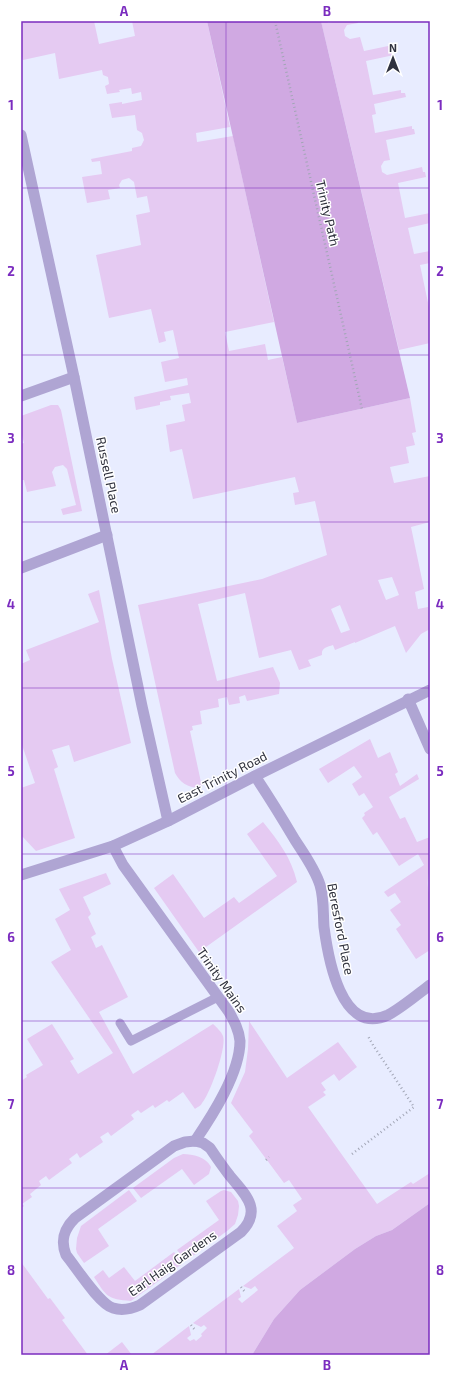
<svg xmlns="http://www.w3.org/2000/svg" width="451" height="1376" viewBox="0 0 451 1376" font-family="'Exo 2',sans-serif">
<style>
.green{fill:#e5caf2;fill-rule:evenodd}
.forest{fill:#d0a9e2}
.lines{fill:none;stroke-linecap:round;stroke-linejoin:round}
.path{stroke:#a2a6b6;stroke-width:2.5;stroke-dasharray:1 3;stroke-linecap:butt}
.service{stroke:#afa5d3;stroke-width:9}
.minor{stroke:#afa5d3;stroke-width:11}
.grid{fill:none;stroke:#7b2cbf;stroke-width:1;stroke-opacity:0.55}
.labels{text-anchor:middle;stroke-width:3;stroke-linejoin:round;paint-order:stroke}
.street-label{font-size:13px;fill:#30323e;stroke:#fff}
.neatline{fill:none;stroke:#7b2cbf;stroke-width:1.5}
.grid-label{font-size:13px;text-anchor:middle;font-weight:bold;fill:#7b2cbf}
</style>
<rect width="100%" height="100%" fill="#e8ecff"/>
<g class="green">
<path d="M21,21H94L99,44L135,36L132,21H207L230,127L196,133L197,142L233,136L274,322L225,332L229,351L265,344L268,360L282,357L297,423L410,398L416,432L412,433L415,445L406,447L409,463L390,467L394,483L430,476V522L411,527L424,589L415,592L418,609L428,607L430,617V629L421,634L406,653L395,626L355,643V642L335,650L333,645C327,647 321,648 322,655L308,660L311,666L299,670L291,650L259,658L245,593L198,604L217,681L273,667L280,683L279,694L247,701L245,695L239,697L240,703L229,705L227,697L218,699L219,707L200,711L202,724L192,726L193,730L190,731L202,787C190,789 181,784 175,773L138,605L262,579L327,555L315,501L295,505L293,493L299,492L295,477L193,499L182,449L170,452L166,425L185,421L182,405L191,403L189,393L170,396L171,400L160,402V405L136,410L134,397L188,385L187,378L165,382L161,362L179,358L173,330L164,332L166,341L159,343L151,309L109,318L96,255L141,245L136,215L150,212L147,196L137,198L134,182L129,178L122,180L119,185L120,188L108,190L110,199L87,203L82,177L102,174L100,161L92,162L91,159L132,151V148L141,146L144,140L142,133L137,130L135,115L112,118L109,104L122,102V104L142,100L141,92L132,94L131,88L119,90L120,92L107,94L105,86L109,84L108,77L103,75L102,70L59,79L55,53L23,60L21,52ZM392,577L399,595L386,600L378,580ZM340,605L350,630L341,633L331,609Z"/>
<path d="M321,21H327L328,23L337,21H357L358,23L347,25L344,30L345,36L350,39L360,37L364,51L393,45L394,55L366,61L373,95L401,90V93H405L406,97L374,104L376,114L372,115L375,133L412,126V129H414L415,134L386,140L390,160L384,161L381,166L382,172L387,175L422,167L423,172H425L426,177L398,183L405,218L430,213V223L408,228L414,254L430,251V263L420,265L430,312V343L399,350Z"/>
<path d="M51,405H58L61,410L82,511L63,515L61,509L76,505L67,469L63,465L55,467L52,472L56,486L27,492L24,480H21V444L24,443L21,431V416Z"/>
<path d="M99,590L112,659L131,743L74,762L69,745L52,750L58,767L54,769L75,838L36,851L21,835V788L35,783L21,742V664L30,660L26,650L99,622L88,594Z"/>
<path d="M370,739L378,758L390,752L398,772L395,774L400,786L417,774L419,779L389,797L400,819L405,817L417,842L430,837V869C427,878 427,888 430,897V950L416,959L396,929L401,925L390,910L401,902L395,893L388,897L384,892L424,865L418,854L399,866L377,832L373,835L362,818L365,815L364,813L373,807L364,793L359,796L352,784L362,777L354,766L328,783L319,769Z"/>
<path d="M263,822C279,842 291,857 297,882L199,952L154,888L173,874L204,918L234,897L239,903L277,876L247,834Z"/>
<path d="M106,873L111,884L83,897L91,914L88,917L96,934L91,937L96,948L102,945L128,997L99,1012L133,1074L213,1024C217,1028 221,1031 223,1036C227,1047 210,1094 202,1103C201,1106 197,1107 195,1109L183,1092L169,1102L167,1100L155,1108L153,1105L141,1113L138,1110L131,1115L134,1119L111,1136L108,1132L100,1137L103,1142L80,1158L77,1153L69,1159L72,1163L49,1180L46,1176L39,1181L41,1185L30,1194L32,1197L22,1204L24,1206L21,1208V1081L27,1077L26,1075L43,1065L27,1039L52,1024L74,1059L70,1061L78,1074L113,1053L51,962L71,950L55,919L70,910L59,889Z"/>
<path d="M249,1021L287,1078L338,1042L357,1067L339,1081L334,1074L321,1083L326,1090L323,1092L326,1095L308,1107L377,1204L411,1182L413,1184L430,1173V1203L392,1230L376,1236L355,1249L300,1290L274,1319L252,1355H151L189,1326L191,1335L187,1338L190,1341L194,1339L196,1341L202,1336L201,1334L207,1328L204,1325L201,1327L193,1323L239,1289L241,1297L238,1299L242,1303L258,1290L255,1286L251,1289L243,1286L294,1248L277,1226L297,1211L293,1205L302,1199L289,1180L284,1183L249,1136L253,1132L231,1103L245,1072L248,1049Z"/>
<path d="M183,1154C193,1154 206,1157 211,1167L209,1174L194,1185L182,1169L141,1198L133,1188L174,1158Z"/>
<path d="M129,1190L137,1201L98,1229L109,1246L84,1263L77,1253L76,1249L77,1238L81,1226Z"/>
<path d="M224,1190L231,1192L238,1201L239,1206L238,1215L235,1224L227,1231L186,1261L177,1250L219,1220L206,1201L221,1191Z"/>
<path d="M174,1252L182,1264L131,1301C107,1299 107,1297 94,1277L103,1270L109,1278L124,1267L135,1281Z"/>
<path d="M21,1262L48,1299L50,1298L65,1318L62,1320L88,1355H21Z"/>
<path d="M122,1342L132,1355H105Z"/>
</g>
<g class="forest">
<path d="M207,21H321L410,398L297,423Z"/>
<path d="M430,1203V1355H252L274,1319L300,1290L355,1249L376,1236L392,1230Z"/>
</g>
<g class="lines">
<g class="path">
<path d="M275,21L362,409"/>
<path d="M352,1154L414,1107L373,1045L368,1036"/>
<path d="M266,1160L269,1157"/>
<path d="M241,1287L245,1292"/>
<path d="M191,1325L195,1330"/>
</g>
<path class="service" d="M120,1023L131,1041L218,997"/>
<g class="minor">
<path d="M21,135L74,377L142,706L168,821"/>
<path d="M21,396L74,377"/>
<path d="M21,568L107,535"/>
<path d="M408,699L430,749"/>
<path d="M255,776C269,797 282,818 295,840C304,854 315,869 320,885C324,898 323,913 324,927C328,957 341,1037 388,1015C400,1009 418,994 430,985"/>
<path d="M113,846L123,865L229,1012C234,1021 239,1030 240,1041C240,1073 212,1116 195,1141"/>
<path d="M21,875L113,846L168,821L255,776L430,690"/>
<path d="M195,1141L203,1143L210,1148C216,1157 223,1167 230,1176C245,1194 263,1210 241,1232L140,1305C131,1309 122,1311 113,1308C99,1304 76,1267 66,1255C60,1240 64,1229 75,1218L174,1146L185,1142Z"/>
</g>
</g>
<path class="grid" d="M226,21V1355M21,188H430M21,355H430M21,522H430M21,688H430M21,854H430M21,1021H430M21,1188H430"/>
<g class="labels">
<g class="street-label">
<text transform="translate(328 213) rotate(77)" y="5">Trinity Path</text>
<text transform="translate(109 475) rotate(78)" y="5">Russell Place</text>
<text transform="translate(222 777) rotate(-27)" y="5">East Trinity Road</text>
<text transform="translate(341 929) rotate(79)" y="5">Beresford Place</text>
<text transform="translate(222 980) rotate(55)" y="5">Trinity Mains</text>
<text transform="translate(172 1263) rotate(-35)" y="5">Earl Haig Gardens</text>
</g>
</g>
<rect width="451" height="1376" fill="none" stroke="#ffffff" stroke-width="44"/>
<g transform="translate(393 58)" stroke="#ffffff" stroke-width="3" paint-order="stroke">
<path d="M0-3L7 15L0 10L-7 15Z" fill="#30323e"/>
<text y="-6" font-size="11" font-weight="bold" text-anchor="middle" fill="#30323e">N</text>
</g>
<rect x="22" y="22" width="407" height="1332" class="neatline"/>
<g class="grid-label">
<text x="124" y="16">A</text>
<text x="327" y="16">B</text>
<text x="11" y="110">1</text>
<text x="440" y="110">1</text>
<text x="11" y="276">2</text>
<text x="440" y="276">2</text>
<text x="11" y="443">3</text>
<text x="440" y="443">3</text>
<text x="11" y="609">4</text>
<text x="440" y="609">4</text>
<text x="11" y="776">5</text>
<text x="440" y="776">5</text>
<text x="11" y="942">6</text>
<text x="440" y="942">6</text>
<text x="11" y="1109">7</text>
<text x="440" y="1109">7</text>
<text x="11" y="1275">8</text>
<text x="440" y="1275">8</text>
<text x="124" y="1370">A</text>
<text x="327" y="1370">B</text>
</g>
</svg>
